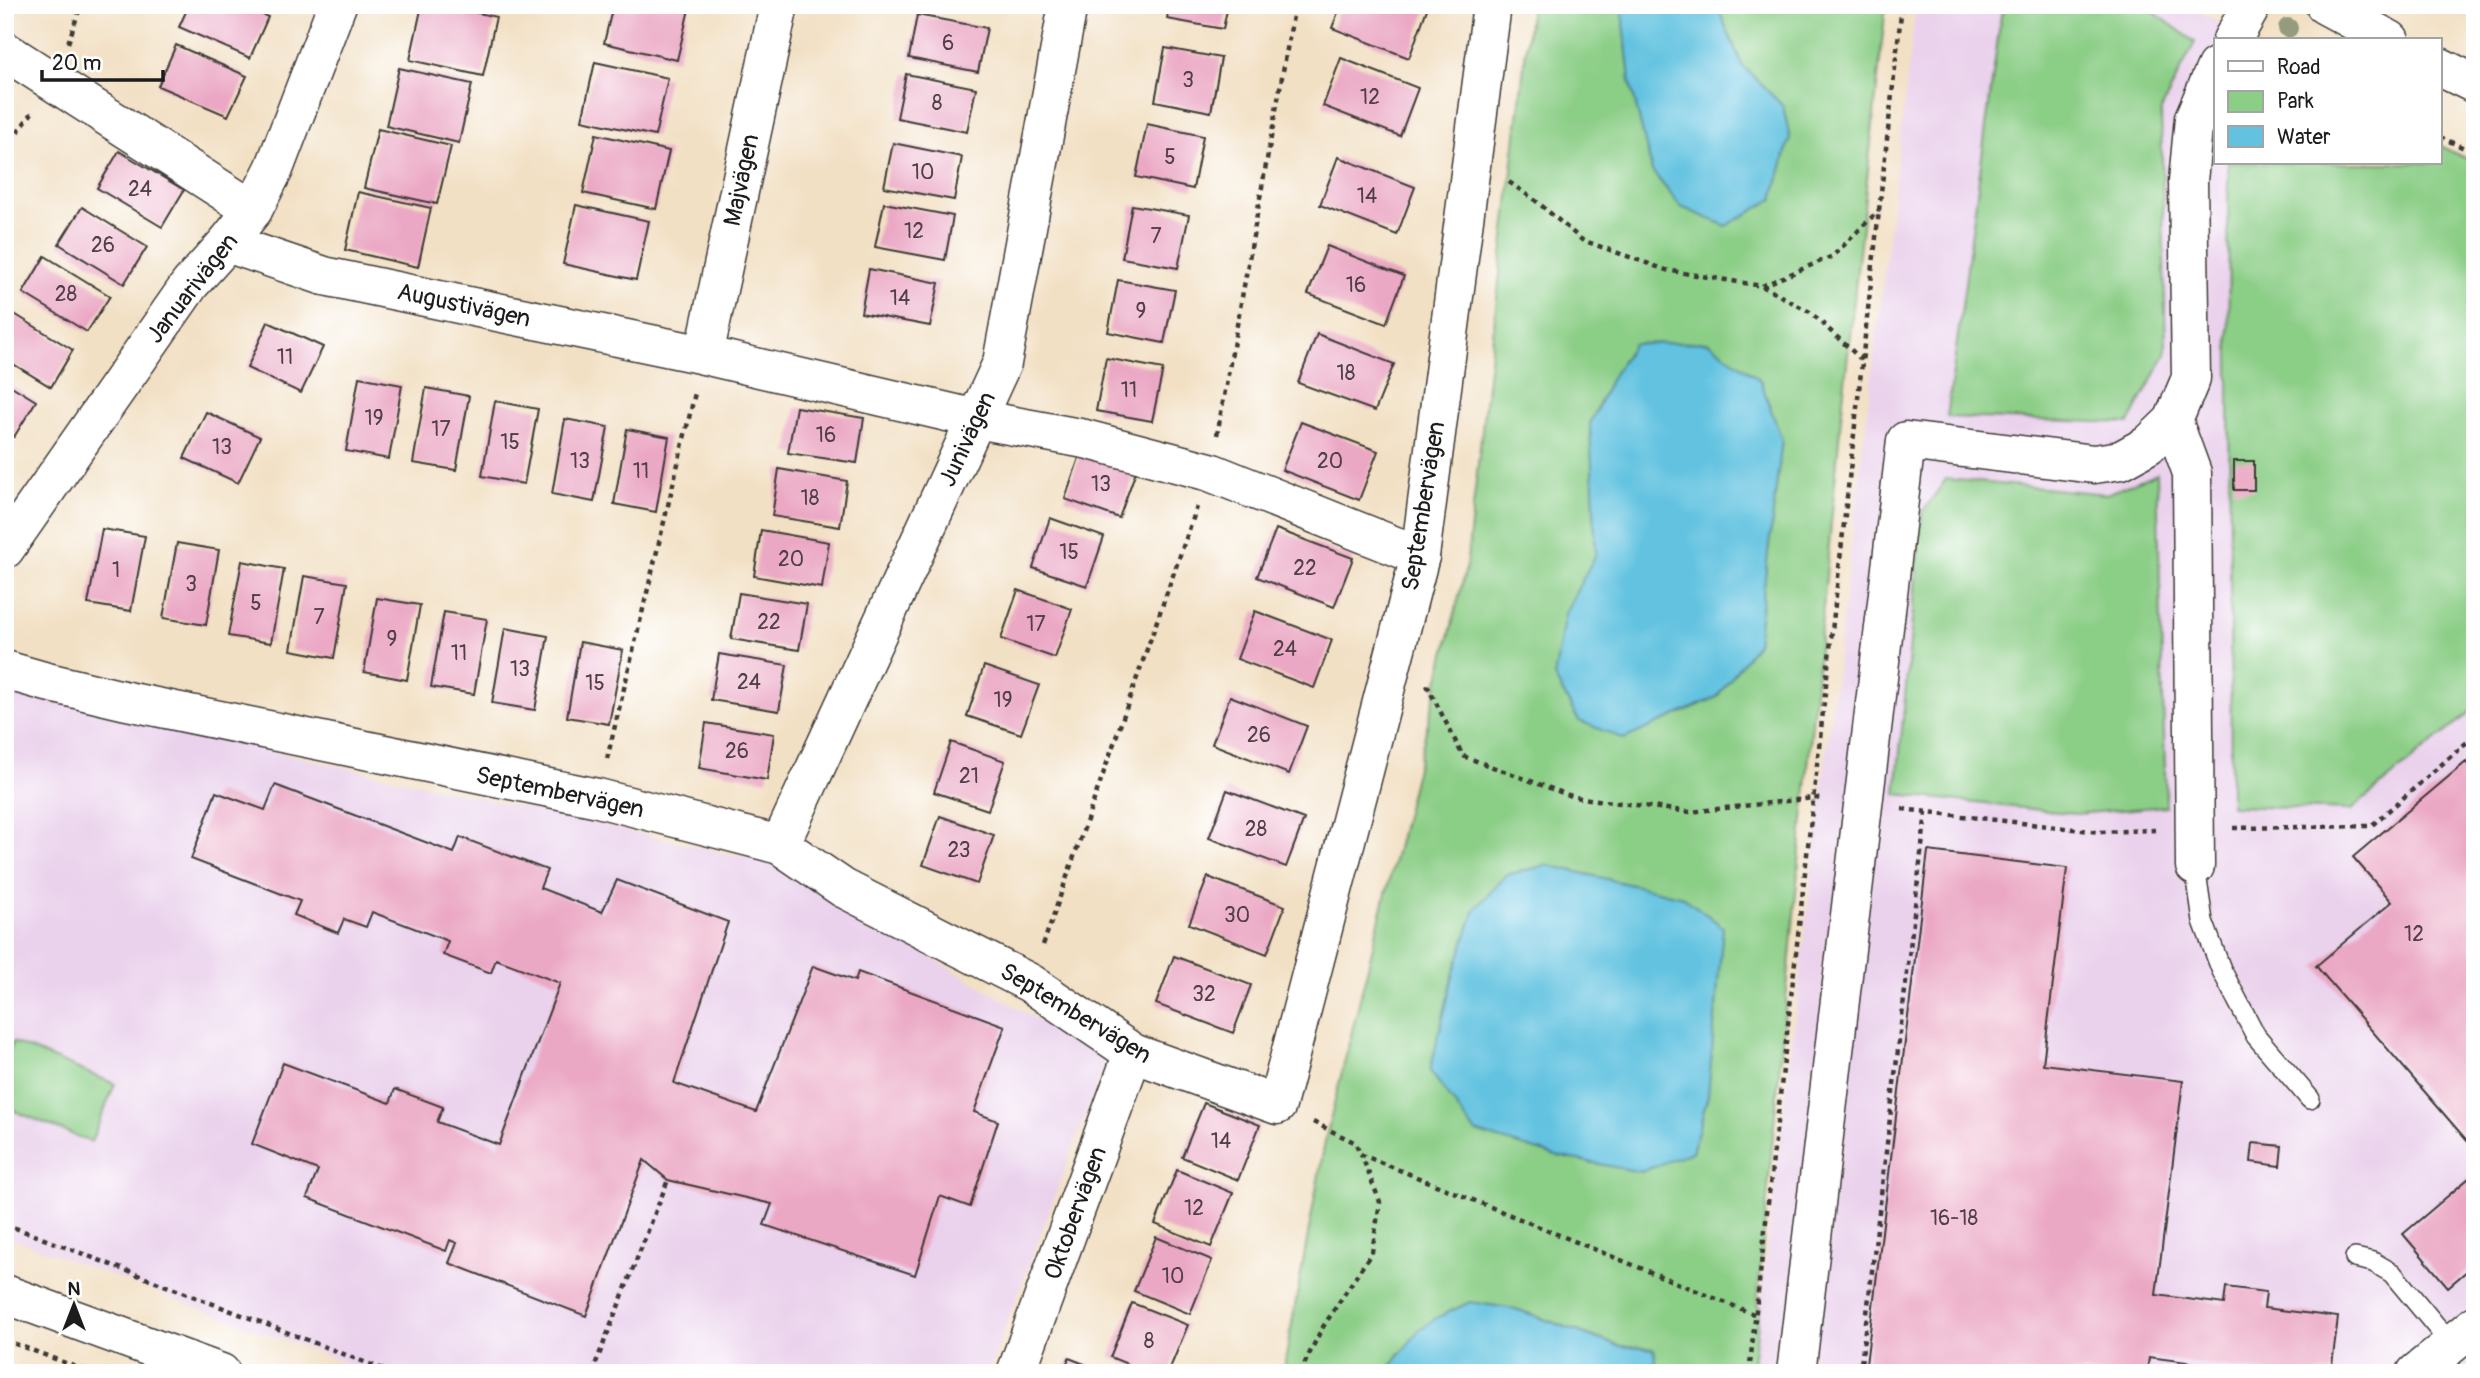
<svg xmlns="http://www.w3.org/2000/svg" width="2480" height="1378" viewBox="0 0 2480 1378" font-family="Pangolin,sans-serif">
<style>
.built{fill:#ead1ec}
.green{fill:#8bce86;stroke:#547551;stroke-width:2}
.water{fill:#62c2e0;stroke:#3f6f7e;stroke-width:2}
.building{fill:#eba8c4}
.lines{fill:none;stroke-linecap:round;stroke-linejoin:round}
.service-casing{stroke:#3c3935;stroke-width:22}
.minor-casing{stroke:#3c3935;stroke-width:41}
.tertiary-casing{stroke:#3c3935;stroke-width:41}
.path{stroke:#3c3935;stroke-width:4.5;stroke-dasharray:5 5;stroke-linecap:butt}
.service{stroke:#fff;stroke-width:19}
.minor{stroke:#fff;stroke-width:38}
.tertiary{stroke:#fff;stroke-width:38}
.tree{fill:#949b7f}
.labels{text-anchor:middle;stroke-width:5;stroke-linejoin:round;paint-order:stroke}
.number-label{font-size:21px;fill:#503f46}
.street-label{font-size:24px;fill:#1c1c1c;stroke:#fff}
</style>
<rect width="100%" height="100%" fill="#fff"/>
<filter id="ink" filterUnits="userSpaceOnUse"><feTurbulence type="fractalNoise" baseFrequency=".0143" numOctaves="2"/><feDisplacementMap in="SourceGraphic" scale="14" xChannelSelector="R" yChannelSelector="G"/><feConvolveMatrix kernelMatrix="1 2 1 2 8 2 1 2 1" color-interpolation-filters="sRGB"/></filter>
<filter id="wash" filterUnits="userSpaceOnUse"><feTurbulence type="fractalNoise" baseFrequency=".00686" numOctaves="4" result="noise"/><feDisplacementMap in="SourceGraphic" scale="28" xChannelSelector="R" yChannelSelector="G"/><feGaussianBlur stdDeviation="1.57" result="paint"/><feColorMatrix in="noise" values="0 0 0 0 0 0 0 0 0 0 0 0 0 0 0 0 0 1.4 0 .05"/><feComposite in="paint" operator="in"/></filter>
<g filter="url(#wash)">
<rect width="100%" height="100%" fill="#f2e0c4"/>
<g class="built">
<path d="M1916,5H2189L2246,40H2216V163H2475V1373H1752Z"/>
<path d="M5,687L108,714L770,863L1106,1060L988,1373H373L5,1236Z"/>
</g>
<g class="green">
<path d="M1531,5H1886L1841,418L1757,1305L1760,1307L1752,1373H1657L1654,1349L1618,1346L1516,1309L1400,1353L1386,1373H1283L1325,1141L1466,568Z"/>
<path d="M2009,5H2144L2195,42L2161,110L2166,354L2129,423L1947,417L2001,15Z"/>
<path d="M2440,146L2475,163V708L2351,810L2231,806L2228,163H2440Z"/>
<path d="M2157,473L2166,806L2076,814L1896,794L1922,513L1946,479L2107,494Z"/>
<path d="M13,1042L115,1084L91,1142L5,1107V1061Z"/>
</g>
<g class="water">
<path d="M1622,5H1719L1720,13L1742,65L1783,106L1790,138L1773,199L1726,226L1681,207L1652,171L1630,81Z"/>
<path d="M1708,342L1760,380L1782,440L1757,643L1717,697L1624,739L1579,721L1554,677L1565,613L1596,554L1590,424L1610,380L1633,344Z"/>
<path d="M1548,865L1683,897L1723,927L1708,1096L1692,1152L1641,1172L1556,1156L1475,1132L1430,1071L1454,972L1475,909L1506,875Z"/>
<path d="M1470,1302L1516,1309L1618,1346L1654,1349L1657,1373H1386L1420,1329L1438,1317Z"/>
</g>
<g id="blocks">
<g class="building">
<path d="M189,5H240L268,17L250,58L179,27Z"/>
<path d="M422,5H444L496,17L483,76L410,60Z"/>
<path d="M613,5H690L677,60L604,43Z"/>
<path d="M1169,5H1228L1223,29L1167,19Z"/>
<path d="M1341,5H1416L1427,9L1409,58L1332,28Z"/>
<path d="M917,15L987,28L978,72L909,58Z"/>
<path d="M176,45L247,76L228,116L158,86Z"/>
<path d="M1165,48L1221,58L1211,112L1155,101Z"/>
<path d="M1341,58L1418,88L1400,136L1323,106Z"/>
<path d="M595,62L668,78L655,136L582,120Z"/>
<path d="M399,68L472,84L459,143L386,126Z"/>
<path d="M906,74L976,88L967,132L897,118Z"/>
<path d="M1147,124L1203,136L1193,189L1136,177Z"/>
<path d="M378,129L451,146L437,204L364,188Z"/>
<path d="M596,134L669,151L656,209L583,193Z"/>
<path d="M893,143L962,157L954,200L884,187Z"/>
<path d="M119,151L184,190L162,227L97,188Z"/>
<path d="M1338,157L1415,187L1397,235L1320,205Z"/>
<path d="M358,192L431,208L418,267L345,250Z"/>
<path d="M884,203L953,216L945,260L875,247Z"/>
<path d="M576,205L649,221L636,280L563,264Z"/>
<path d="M1132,205L1189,215L1178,268L1122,258Z"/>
<path d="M82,207L147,247L124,284L59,244Z"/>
<path d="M1327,246L1404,276L1386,324L1308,294Z"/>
<path d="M45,256L110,296L87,332L23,293Z"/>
<path d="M869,269L939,283L930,326L861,313Z"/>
<path d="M1118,280L1175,290L1164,343L1108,332Z"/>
<path d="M8,310L73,350L51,387L5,359V316Z"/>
<path d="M268,322L323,347L301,393L247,368Z"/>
<path d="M1317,334L1394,364L1375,411L1298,383Z"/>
<path d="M1106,358L1163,369L1152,421L1096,411Z"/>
<path d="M359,377L402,385L389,459L346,451Z"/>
<path d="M5,382L36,401L14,437L5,432Z"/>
<path d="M426,388L469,396L456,470L413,463Z"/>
<path d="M495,401L538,409L524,484L482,476Z"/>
<path d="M796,407L864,418L857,463L788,453Z"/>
<path d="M206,412L260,437L238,483L184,458Z"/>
<path d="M565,419L608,427L594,502L552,494Z"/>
<path d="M1301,422L1378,451L1359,500L1282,470Z"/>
<path d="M627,429L669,437L656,512L614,504Z"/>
<path d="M1082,449L1137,468L1119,518L1065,499Z"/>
<rect x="2234" y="461" width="20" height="29"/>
<path d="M779,469L847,481L840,527L772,516Z"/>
<path d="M1050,518L1104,537L1087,586L1033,568Z"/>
<path d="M102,529L145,536L131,611L88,604Z"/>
<path d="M1276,529L1353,558L1334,607L1257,577Z"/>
<path d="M761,530L829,542L822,588L754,576Z"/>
<path d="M177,543L219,550L206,625L163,618Z"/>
<path d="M242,561L284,569L271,643L228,636Z"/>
<path d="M304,576L347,583L334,658L291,650Z"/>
<path d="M1018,590L1072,609L1055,658L1001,639Z"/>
<path d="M739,593L807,604L799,650L731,639Z"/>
<path d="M377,598L420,605L407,680L364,672Z"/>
<path d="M1255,611L1332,640L1314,688L1237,659Z"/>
<path d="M444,612L487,619L474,694L431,687Z"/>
<path d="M505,628L548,636L535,710L492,703Z"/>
<path d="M580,642L623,650L609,724L567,717Z"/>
<path d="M719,654L787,665L779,711L711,700Z"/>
<path d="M984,666L1039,685L1021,734L967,716Z"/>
<path d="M1230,696L1307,726L1289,774L1212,744Z"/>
<path d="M706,723L774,734L767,780L699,768Z"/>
<path d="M951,742L1005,761L988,810L934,792Z"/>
<path d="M2466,762L2475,773V1150L2316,966L2392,902L2353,857Z"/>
<path d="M275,785L454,853L460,837L547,870L540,888L602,912L617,880L728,922L674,1083L756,1112L813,966L855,981L858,972L1005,1026L974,1112L998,1121L970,1207L940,1196L915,1275L764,1225L772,1204L668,1180L644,1160L586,1316L449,1263L457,1243L450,1240L446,1251L307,1198L318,1170L252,1144L283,1063L390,1103L395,1089L443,1107L437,1122L499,1145L560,983L496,959L491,973L443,955L448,941L372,912L366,927L344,919L338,933L294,915L300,901L191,859L216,792L265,810Z"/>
<path d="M1227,790L1304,819L1286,867L1209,838Z"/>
<path d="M940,816L994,835L977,884L923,865Z"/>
<path d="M1928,851L2067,868L2043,1064L2183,1081L2156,1295L2224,1304L2226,1287L2266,1292L2264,1308L2338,1317L2331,1373H2271L2149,1357L2147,1373H1865Z"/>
<path d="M1208,877L1285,906L1267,954L1189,924Z"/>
<path d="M1174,956L1251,985L1233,1033L1156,1004Z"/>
<path d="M1204,1103L1260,1125L1238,1180L1182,1157Z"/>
<path d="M2253,1143L2282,1146L2280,1166L2251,1162Z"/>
<path d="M1177,1170L1233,1193L1211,1247L1155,1224Z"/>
<path d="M2475,1173V1264L2448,1287L2403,1234Z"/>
<path d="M1156,1237L1212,1260L1190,1314L1134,1291Z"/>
<path d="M1132,1303L1188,1325L1168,1373H1149L1110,1357Z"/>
<path d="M1069,1358L1107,1373H1063Z"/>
</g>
</g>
</g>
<g filter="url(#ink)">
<use href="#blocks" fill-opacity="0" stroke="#3c3935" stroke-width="2"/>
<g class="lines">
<g class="service-casing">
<g id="service">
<path d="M2195,866L2203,921L2221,969L2256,1036L2310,1099"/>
<path d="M2355,1258L2373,1262L2392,1273L2451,1344"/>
</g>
</g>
<g class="minor-casing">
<g id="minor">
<path d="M2232,40L2252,5"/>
<path d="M5,51L253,210"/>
<path d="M227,243L324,276L704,355L977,419L1085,439L1210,472L1420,556"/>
<path d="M704,355L779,5"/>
<path d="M2173,421L2192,473L2195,866"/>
<path d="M5,549L190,284L227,243L253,210L274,169L337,5"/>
<path d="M5,670L47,682L127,701L598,798L780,845L843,888L1030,983L1133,1053L1277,1105L1420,556L1492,5"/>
<path d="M780,845L1002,363L1068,5"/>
<path d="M5,1294L221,1373"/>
<path d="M1016,1373L1133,1053"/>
<path d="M1796,1373L1906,441L2094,464L2121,460L2148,445L2173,421L2191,378L2188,181L2194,118L2216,67"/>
<path d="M2416,1373L2475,1325"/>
</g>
</g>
<g class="tertiary-casing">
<g id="tertiary">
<path d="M2325,5L2390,40"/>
<path d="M2440,67L2475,84"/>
</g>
</g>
<g class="path">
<path d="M68,43L81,5"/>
<path d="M2440,137L2475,153"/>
<path d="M5,148L32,113"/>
<path d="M1509,182L1536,201L1582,240L1666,270L1762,286L1810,312L1862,360"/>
<path d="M1762,286L1833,256L1879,210"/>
<path d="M1217,435L1295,5"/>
<path d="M1427,685L1463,756L1574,797L1690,812L1814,798L1824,799"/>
<path d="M607,759L695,393"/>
<path d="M1902,809L2099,832L2155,830"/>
<path d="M2233,828L2371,826L2473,737L2475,739"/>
<path d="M1043,945L1197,507"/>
<path d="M1313,1122L1356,1143L1360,1154L1756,1315"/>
<path d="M5,1224L393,1373"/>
<path d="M5,1340L92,1373"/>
<path d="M592,1373L668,1180"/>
<path d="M1300,1373L1321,1330L1372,1252L1380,1202L1361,1154"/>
<path d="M1749,1373L1902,5"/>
<path d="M1860,1373L1926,812"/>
<path d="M2240,1373V1369"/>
<path d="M2367,1373L2376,1365"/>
</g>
<use href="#service" class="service"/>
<use href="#minor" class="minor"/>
<use href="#tertiary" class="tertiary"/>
</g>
<circle class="tree" cx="2288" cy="28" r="10"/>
</g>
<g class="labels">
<g class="number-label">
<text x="948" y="50">6</text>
<text x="1188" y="87">3</text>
<text x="1370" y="104">12</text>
<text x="937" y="110">8</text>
<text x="1170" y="164">5</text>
<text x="923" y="179">10</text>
<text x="140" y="196">24</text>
<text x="1367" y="203">14</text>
<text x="914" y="238">12</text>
<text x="1156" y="243">7</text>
<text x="103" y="252">26</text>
<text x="1356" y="292">16</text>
<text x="66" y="301">28</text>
<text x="900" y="305">14</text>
<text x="1141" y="318">9</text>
<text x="285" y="364">11</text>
<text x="1346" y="380">18</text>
<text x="1129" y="397">11</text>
<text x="374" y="425">19</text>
<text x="441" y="436">17</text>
<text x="826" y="442">16</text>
<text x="510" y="449">15</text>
<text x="222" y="454">13</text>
<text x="580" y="468">13</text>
<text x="1330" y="468">20</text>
<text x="641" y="478">11</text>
<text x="1101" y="491">13</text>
<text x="810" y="505">18</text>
<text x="1069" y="559">15</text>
<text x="791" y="566">20</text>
<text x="1305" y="575">22</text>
<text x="116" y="577">1</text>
<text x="191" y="591">3</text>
<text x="256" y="610">5</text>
<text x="319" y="624">7</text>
<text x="769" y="629">22</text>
<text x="1036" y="631">17</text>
<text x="392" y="646">9</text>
<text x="1285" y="656">24</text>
<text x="459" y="660">11</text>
<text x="520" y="676">13</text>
<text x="749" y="689">24</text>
<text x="595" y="690">15</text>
<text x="1003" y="707">19</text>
<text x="1259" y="742">26</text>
<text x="737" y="758">26</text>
<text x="969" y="783">21</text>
<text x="1256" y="836">28</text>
<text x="959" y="857">23</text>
<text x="1237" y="922">30</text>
<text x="2414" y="941">12</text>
<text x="1204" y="1001">32</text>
<text x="1221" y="1148">14</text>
<text x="1194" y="1215">12</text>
<text x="1954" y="1225">16-18</text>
<text x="1173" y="1283">10</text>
<text x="1149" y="1348">8</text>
</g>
<g class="street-label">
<text transform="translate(741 180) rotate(-78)" y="8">Majvägen</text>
<text transform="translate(192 288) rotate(-52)" y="8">Januarivägen</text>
<text transform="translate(464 305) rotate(12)" y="8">Augustivägen</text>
<text transform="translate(967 439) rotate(-65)" y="8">Junivägen</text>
<text transform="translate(1423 506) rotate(-81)" y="8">Septembervägen</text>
<text transform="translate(560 792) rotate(12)" y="8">Septembervägen</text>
<text transform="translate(1076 1013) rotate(31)" y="8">Septembervägen</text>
<text transform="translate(1075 1213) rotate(-70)" y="8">Oktobervägen</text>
</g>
</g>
<rect width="2480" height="1378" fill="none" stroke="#fff" stroke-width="28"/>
<rect x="2214" y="38" width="228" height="126" fill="#ffffff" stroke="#a4a4a4" stroke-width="2"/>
<rect x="2228" y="61" width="35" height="10" fill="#ffffff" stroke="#a4a4a4" stroke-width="2"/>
<text x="2277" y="74" font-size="21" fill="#1c1c1c">Road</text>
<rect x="2228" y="91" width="35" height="21" fill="#8bce86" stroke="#a4a4a4" stroke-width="2"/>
<text x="2277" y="108" font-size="21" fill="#1c1c1c">Park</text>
<rect x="2228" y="126" width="35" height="21" fill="#62c2e0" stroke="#a4a4a4" stroke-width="2"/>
<text x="2277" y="144" font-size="21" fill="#1c1c1c">Water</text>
<g transform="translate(74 1305)" stroke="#ffffff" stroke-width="5" paint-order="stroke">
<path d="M0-5L12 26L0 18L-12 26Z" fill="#1c1c1c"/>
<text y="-10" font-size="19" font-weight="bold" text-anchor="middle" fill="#1c1c1c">N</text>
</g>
<path d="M42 70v10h121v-10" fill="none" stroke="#1c1c1c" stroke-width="3.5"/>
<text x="52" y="70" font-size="21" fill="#1c1c1c" stroke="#ffffff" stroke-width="5" paint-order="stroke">20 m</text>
</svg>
